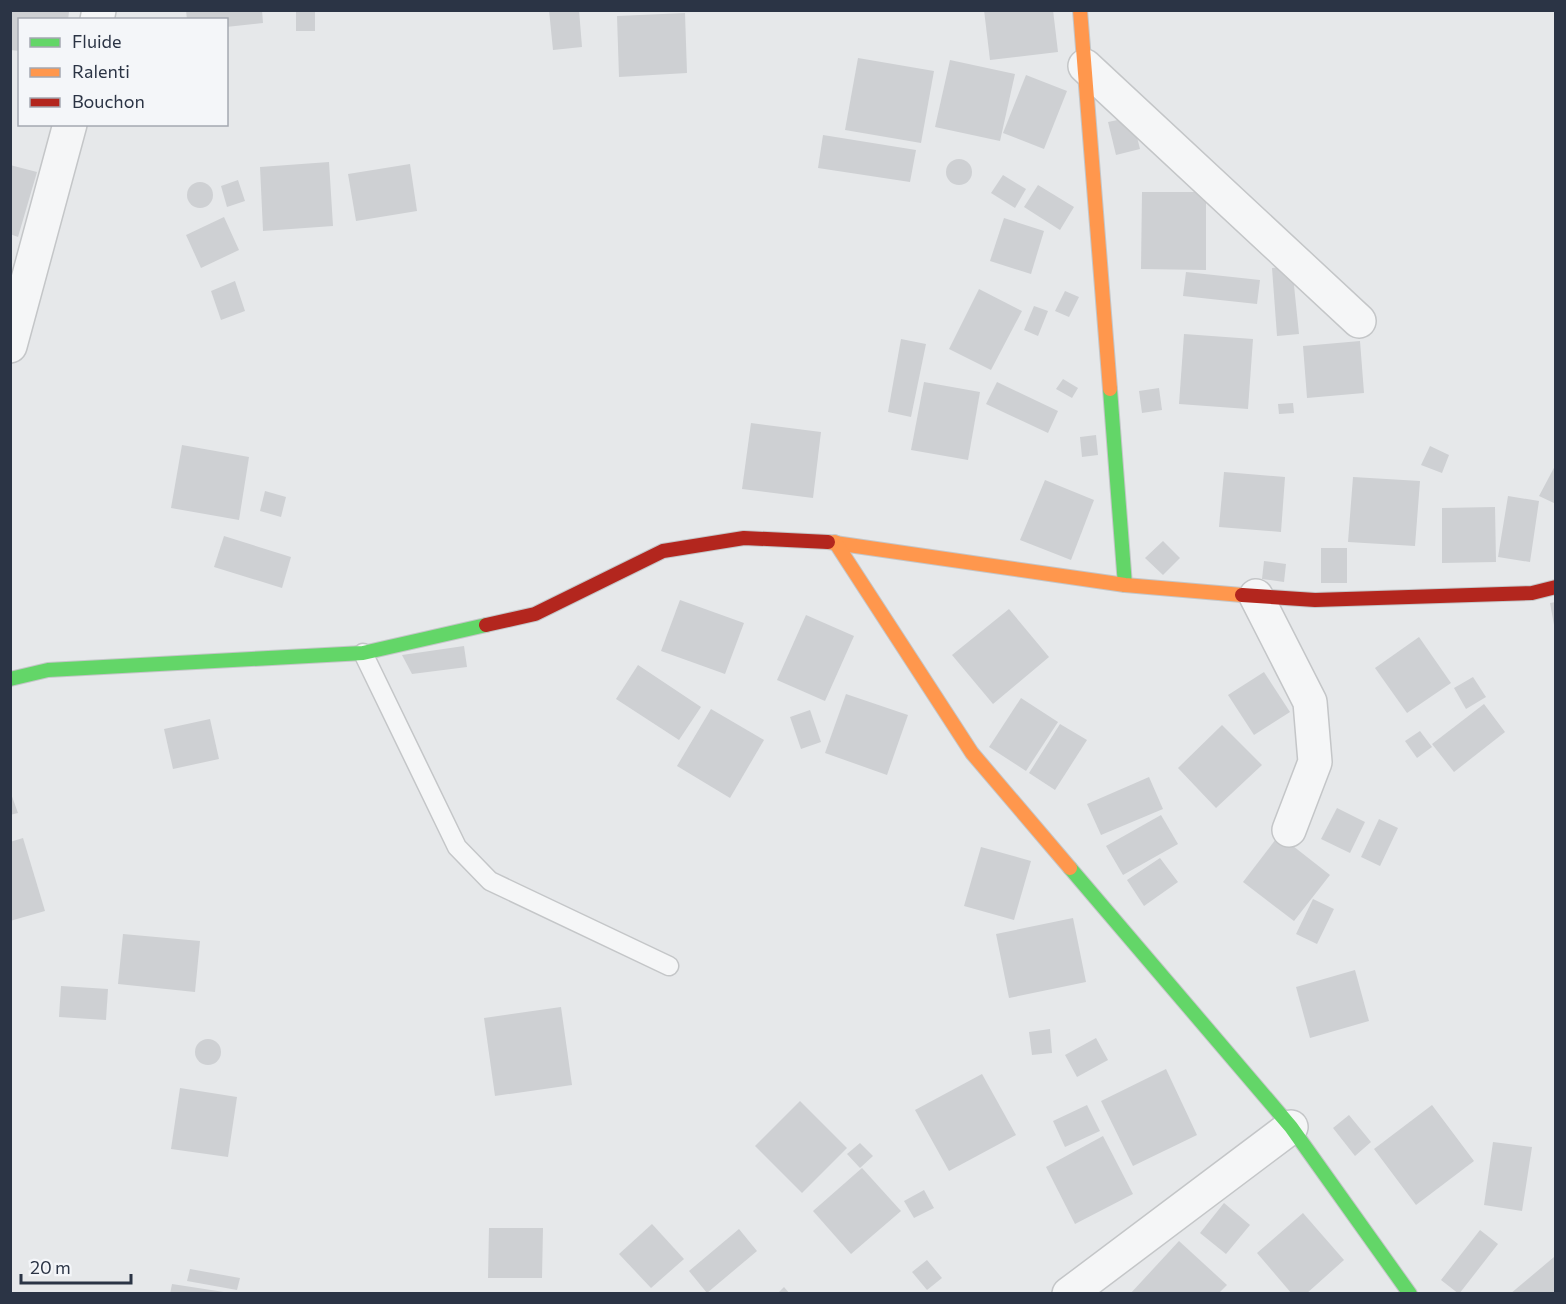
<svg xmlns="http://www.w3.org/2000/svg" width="1566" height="1304" viewBox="0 0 1566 1304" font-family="Commissioner,sans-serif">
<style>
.building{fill:#ced0d3}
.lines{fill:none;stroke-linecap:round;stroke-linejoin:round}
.lane-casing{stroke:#c4c6c8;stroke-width:21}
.street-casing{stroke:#c4c6c8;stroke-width:36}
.fast-casing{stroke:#c4c6c8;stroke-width:16}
.slow-casing{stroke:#c4c6c8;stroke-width:16}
.jam-casing{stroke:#c4c6c8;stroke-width:16}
.lane{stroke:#f5f6f7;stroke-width:18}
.street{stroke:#f5f6f7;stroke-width:33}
.fast{stroke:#63d668;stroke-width:14}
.slow{stroke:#ff974d;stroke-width:14}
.jam{stroke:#b3261e;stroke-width:14}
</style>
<rect width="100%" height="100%" fill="#e6e8ea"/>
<g class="building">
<path d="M10,10H61L69,12L68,20H20V51L10,50Z"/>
<path d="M186,10H262L263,23L226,27V20H187Z"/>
<rect x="296" y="10" width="19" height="21"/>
<path d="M549,10H579L582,47L553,50Z"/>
<path d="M984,10H1053L1058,52L990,60Z"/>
<path d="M685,13L687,73L619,77L617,16Z"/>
<path d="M858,58L934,71L921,143L845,130Z"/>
<path d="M950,60L1015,74L1000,141L935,127Z"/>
<path d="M1026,75L1067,91L1044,149L1003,133Z"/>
<path d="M1132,117L1140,149L1116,155L1108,122Z"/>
<path d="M823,135L916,150L910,182L818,168Z"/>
<circle cx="959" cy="172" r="13"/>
<path d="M329,162L333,226L263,231L260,167Z"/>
<path d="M410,164L417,211L356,221L348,174Z"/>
<path d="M10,165L37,172L18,237L10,234Z"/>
<path d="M1003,175L1026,189L1015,208L991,193Z"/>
<path d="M238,180L245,201L227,207L221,186Z"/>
<circle cx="200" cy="195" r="13"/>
<path d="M1038,185L1074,207L1060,230L1024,207Z"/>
<path d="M1142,192H1206V270L1141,269Z"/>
<path d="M224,217L239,250L201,268L186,235Z"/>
<path d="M1004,218L1044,231L1031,274L990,261Z"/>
<path d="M1292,266L1299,334L1277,336L1272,268Z"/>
<path d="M1186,272L1260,280L1257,304L1183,296Z"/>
<path d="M235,281L245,311L221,320L211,291Z"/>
<path d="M979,289L1022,311L991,370L949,349Z"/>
<path d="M1065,291L1079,297L1069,317L1055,311Z"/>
<path d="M1034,306L1048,311L1038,336L1024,330Z"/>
<path d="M1184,334L1253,339L1248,409L1179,404Z"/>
<path d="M901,339L926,344L911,417L888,412Z"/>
<path d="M1360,341L1364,393L1307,398L1303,346Z"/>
<path d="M1063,379L1078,388L1072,398L1056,389Z"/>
<path d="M924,382L980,392L968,460L911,450Z"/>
<path d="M997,382L1058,411L1048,433L986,404Z"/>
<path d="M1159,388L1162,410L1142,413L1139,391Z"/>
<path d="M1293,403L1294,413L1279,414L1278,404Z"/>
<path d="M751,423L821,432L813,498L742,489Z"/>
<path d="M1096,435L1098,455L1082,457L1080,437Z"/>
<path d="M182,445L249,457L239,520L171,508Z"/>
<path d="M1430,446L1449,455L1442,473L1421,465Z"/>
<path d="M1556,464V504L1539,496Z"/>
<path d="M1224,472L1285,477L1281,532L1219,527Z"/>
<path d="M1353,477L1420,481L1415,546L1348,542Z"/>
<path d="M1045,480L1094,500L1071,560L1020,540Z"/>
<path d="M265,491L286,497L281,517L260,511Z"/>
<path d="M1508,496L1539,501L1530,562L1498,557Z"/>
<path d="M1495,507L1496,562L1442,563V508Z"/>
<path d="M224,536L291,557L282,588L214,567Z"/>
<path d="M1163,541L1180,558L1163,575L1145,558Z"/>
<rect x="1321" y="548" width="26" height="35"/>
<path d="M1264,561L1286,564L1284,582L1262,579Z"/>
<path d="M680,600L744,623L725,674L661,651Z"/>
<path d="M1556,602V625H1554L1550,603Z"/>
<path d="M1009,609L1049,657L993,704L952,655Z"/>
<path d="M806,615L854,636L825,701L777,680Z"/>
<path d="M1419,637L1451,683L1407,713L1375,668Z"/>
<path d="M464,646L467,667L412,674L402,655Z"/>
<path d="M638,665L701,707L679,740L616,699Z"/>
<path d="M1264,672L1290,712L1254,735L1228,695Z"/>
<path d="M1473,677L1486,697L1466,709L1454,688Z"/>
<path d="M846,694L908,715L887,775L825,753Z"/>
<path d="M1021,698L1058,722L1026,771L989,747Z"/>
<path d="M1484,704L1505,732L1454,772L1432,744Z"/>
<path d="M711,709L764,740L730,798L677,766Z"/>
<path d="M810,710L821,742L801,749L790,717Z"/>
<path d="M210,719L219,759L173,769L164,729Z"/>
<path d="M1060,724L1087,740L1055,790L1029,773Z"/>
<path d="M1222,725L1262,765L1216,808L1178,768Z"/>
<path d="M1420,731L1432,747L1417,758L1405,741Z"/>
<path d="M1149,777L1163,809L1101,835L1087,804Z"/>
<path d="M10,791L18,813L10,815Z"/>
<path d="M1337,808L1365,822L1350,853L1321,839Z"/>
<path d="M1161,815L1178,844L1123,875L1106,846Z"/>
<path d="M1379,819L1398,828L1380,866L1361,857Z"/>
<path d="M1279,835L1330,875L1294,921L1243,882Z"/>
<path d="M23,838L45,911L10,921V842Z"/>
<path d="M981,847L1031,861L1014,920L964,906Z"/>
<path d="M1160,858L1178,882L1144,906L1127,880Z"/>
<path d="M1313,899L1334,909L1317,944L1296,934Z"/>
<path d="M1073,918L1086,982L1009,998L996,934Z"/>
<path d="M123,934L200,941L195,992L118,984Z"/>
<path d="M1355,970L1369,1021L1310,1038L1296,987Z"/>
<path d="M61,986L108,989L106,1020L59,1017Z"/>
<path d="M561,1007L572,1085L495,1096L484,1018Z"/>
<path d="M1050,1029L1052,1053L1032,1055L1029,1032Z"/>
<path d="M1096,1038L1108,1060L1077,1077L1065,1055Z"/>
<circle cx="208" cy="1052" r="13"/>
<path d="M1166,1069L1197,1135L1133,1166L1101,1101Z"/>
<path d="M982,1074L1016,1135L949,1171L915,1110Z"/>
<path d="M180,1088L237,1097L228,1157L171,1149Z"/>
<path d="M800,1101L847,1148L802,1193L755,1146Z"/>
<path d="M1087,1105L1100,1131L1065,1147L1053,1121Z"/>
<path d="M1432,1105L1474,1161L1416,1205L1374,1149Z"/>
<path d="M1349,1115L1371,1142L1355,1156L1333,1128Z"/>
<path d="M1103,1136L1133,1194L1075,1224L1046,1167Z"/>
<path d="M1493,1142L1532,1147L1522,1211L1484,1205Z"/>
<path d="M860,1143L873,1156L860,1168L847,1154Z"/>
<path d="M862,1168L901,1211L851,1254L813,1211Z"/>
<path d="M924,1190L934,1208L914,1218L904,1201Z"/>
<path d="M1224,1203L1250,1225L1226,1254L1200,1233Z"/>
<path d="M1303,1213L1344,1260L1306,1294H1292L1257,1253Z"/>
<path d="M652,1224L684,1259L651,1288L619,1254Z"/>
<path d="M489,1228H543L542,1278H488Z"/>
<path d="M739,1229L757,1251L707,1293L689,1271Z"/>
<path d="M1480,1230L1498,1244L1459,1294L1441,1280Z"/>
<path d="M1179,1241L1227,1285L1218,1294H1130Z"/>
<path d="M1554,1257L1556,1294H1510Z"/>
<path d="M927,1260L942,1278L927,1290L912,1272Z"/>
<path d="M190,1269L240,1278L237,1290L187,1281Z"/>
<path d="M172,1284L224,1292V1294H170Z"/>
<path d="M784,1287L790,1294H777Z"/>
</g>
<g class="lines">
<g class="lane-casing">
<path id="lane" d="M363,653L457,847L490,881L669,966"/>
</g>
<g class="street-casing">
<g id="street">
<path d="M97,20L99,10"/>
<path d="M1085,66L1359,321"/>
<path d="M10,346L70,124"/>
<path d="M1256,596L1310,702L1315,762L1289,830"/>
<path d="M1069,1294L1291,1127"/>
</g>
</g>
<g class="fast-casing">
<g id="fast">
<path d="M1110,389L1125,585"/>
<path d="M10,679L48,670L363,653L486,625"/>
<path d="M1070,868L1291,1127L1410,1294"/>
</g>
</g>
<g class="slow-casing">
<g id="slow">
<path d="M1080,10L1110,389"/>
<path d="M828,542L1125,585L1242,595"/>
<path d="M835,542L972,753L1070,868"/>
</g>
</g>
<g class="jam-casing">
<g id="jam">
<path d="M1242,595L1315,600L1532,593L1556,587"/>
<path d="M486,625L535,614L663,551L744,538L828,542"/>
</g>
</g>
<use href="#lane" class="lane"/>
<use href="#street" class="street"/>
<use href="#fast" class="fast"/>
<use href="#slow" class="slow"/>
<use href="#jam" class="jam"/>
</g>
<rect width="1566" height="1304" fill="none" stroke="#2b3445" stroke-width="24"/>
<rect x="18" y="18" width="210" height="108" fill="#f4f6f9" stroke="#a4a8b1" stroke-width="1.5"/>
<rect x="30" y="38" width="30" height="9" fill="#63d668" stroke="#a4a8b1" stroke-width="1.5"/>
<text x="72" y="48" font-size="18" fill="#2b3445">Fluide</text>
<rect x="30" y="68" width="30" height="9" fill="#ff974d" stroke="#a4a8b1" stroke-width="1.5"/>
<text x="72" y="78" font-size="18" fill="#2b3445">Ralenti</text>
<rect x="30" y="98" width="30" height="9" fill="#b3261e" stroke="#a4a8b1" stroke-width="1.5"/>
<text x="72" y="108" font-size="18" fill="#2b3445">Bouchon</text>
<path d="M21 1274v9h110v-9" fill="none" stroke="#2b3445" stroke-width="3"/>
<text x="30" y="1274" font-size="18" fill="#2b3445" stroke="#f4f6f9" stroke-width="4.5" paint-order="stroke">20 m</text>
</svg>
